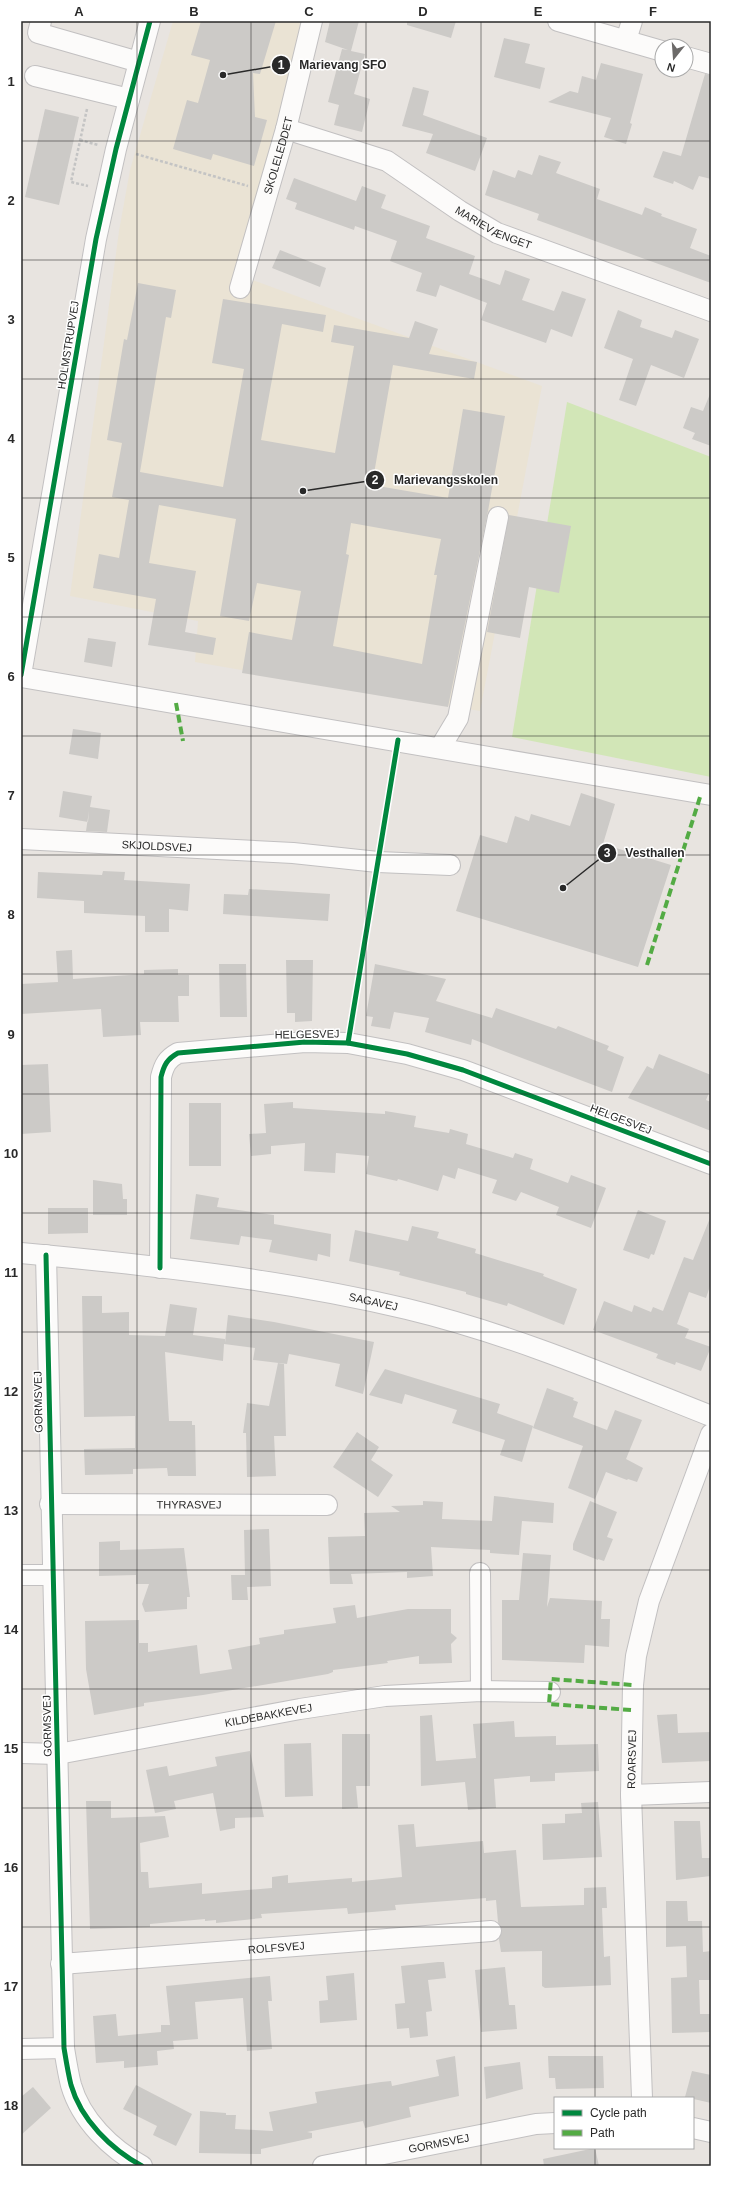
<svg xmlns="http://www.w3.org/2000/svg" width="732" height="2187" viewBox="0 0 732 2187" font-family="Helvetica,sans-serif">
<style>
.education{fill:#eae3d4}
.pitch{fill:#d2e6b7}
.building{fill:#cccac7;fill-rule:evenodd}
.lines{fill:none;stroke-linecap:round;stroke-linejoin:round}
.minor-casing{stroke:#c2c0c1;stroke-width:22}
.path{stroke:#c4c4c4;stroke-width:2.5;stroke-dasharray:3 2;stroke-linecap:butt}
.minor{stroke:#fcfbfa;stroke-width:20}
.quiet{stroke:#53ab44;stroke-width:4;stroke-dasharray:8 4;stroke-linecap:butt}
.cycleway-casing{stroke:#fff;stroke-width:8}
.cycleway{stroke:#00873e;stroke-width:5}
.grid{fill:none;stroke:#292929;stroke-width:1;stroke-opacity:0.55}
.labels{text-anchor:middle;stroke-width:3;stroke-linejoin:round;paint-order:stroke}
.street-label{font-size:11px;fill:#292929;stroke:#fff}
.leader{fill:none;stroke:#292929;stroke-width:1.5}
.callout-dot{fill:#292929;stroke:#fff;stroke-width:1.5}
.mark-label{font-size:12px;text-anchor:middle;font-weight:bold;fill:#fff}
.callout-label{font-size:12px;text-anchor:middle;font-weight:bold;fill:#292929;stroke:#fff;stroke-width:3;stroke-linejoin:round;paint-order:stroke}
.neatline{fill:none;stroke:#292929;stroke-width:1.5}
.grid-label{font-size:13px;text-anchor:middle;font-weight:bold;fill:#292929}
</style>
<rect width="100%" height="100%" fill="#e8e4e0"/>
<path class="education" d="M173,21H300L299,33L239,275L542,386L480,711L195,662L198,621L70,596L119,231L130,170Z"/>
<path class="pitch" d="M567,402L711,457V777L512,737Z"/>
<g class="building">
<path d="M201,21H276L260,74L253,73L255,117L267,120L254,166L213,154L211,160L173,149L187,100L198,103L210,60L191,55Z"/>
<path d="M330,21H359L351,51L365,54L354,94L370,99L362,132L334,125L339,105L328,102L342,49L348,50L325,42Z"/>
<path d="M407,21H456L451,38L407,25Z"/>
<path d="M504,38L530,44L525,63L545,68L540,89L494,77Z"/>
<path d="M601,63L643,74L630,123L632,124L626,144L604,137L611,118L548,102L570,91L578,93L582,76L596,80Z"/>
<path d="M705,74L711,75V179L699,176L693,190L674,181L673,184L653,177L663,151L681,156Z"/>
<path d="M413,87L429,91L423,115L487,138L475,171L426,153L433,134L402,126Z"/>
<path d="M45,109L79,117L59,205L25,197Z"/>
<path d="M539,155L561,162L556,173L600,189L597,199L642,215L645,207L662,214L661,216L697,229L690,248L711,256V283L537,220L539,214L485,195L493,170L515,178L518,170L532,175Z"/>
<path d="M294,178L356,201L362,186L386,195L381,208L430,226L426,238L475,256L469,274L500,285L505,270L530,279L522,300L554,311L562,291L586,299L572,337L551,329L546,343L481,320L487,303L440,285L436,297L416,291L422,273L390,261L397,241L355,226L354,230L295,209L297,203L286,199Z"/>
<path d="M280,250L326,268L320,287L272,268Z"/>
<path d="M138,283L176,290L171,318L166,317L140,472L223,487L244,369L212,363L223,299L326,315L323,332L282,324L261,440L335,453L354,346L331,342L334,325L409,338L415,321L438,329L429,354L477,362L474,379L393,365L372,485L448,498L463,409L505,416L488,511L448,707L242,673L249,632L292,640L301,591L257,583L249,621L220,616L236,519L159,505L149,563L196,571L185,632L216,638L213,655L148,645L156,599L93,588L99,554L119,558L129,500L112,497L122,443L107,440L124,339L127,340ZM351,523L441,539L434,575H437L422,664L333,646L349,555L346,554Z"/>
<path d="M618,310L642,320L640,327L672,338L675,330L699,339L684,378L651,365L636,406L619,400L633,359L604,348Z"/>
<path d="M710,394H711V446L692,439L695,433L683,428L691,407L703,411Z"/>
<path d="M509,515L571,526L559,593L529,587L520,638L487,632Z"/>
<path d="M88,638L116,642L112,667L84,662Z"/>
<path d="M73,729L101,733L98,759L69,754Z"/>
<path d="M63,791L92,796L90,807L110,810L107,832L86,831L89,811L88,822L59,817Z"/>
<path d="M581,793L615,804L603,844L671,865L638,967L456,911L480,835L507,843L515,816L529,821L531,814L570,826Z"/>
<path d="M103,871L125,872L124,880L190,884L188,911L169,909V932H145V916L84,913V901L37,898L38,872L102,875Z"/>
<path d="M249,889L330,894L328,921L223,914L224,894L248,895Z"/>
<path d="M72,950L73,979L144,974V970L178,969V975H189V996H178L179,1022H140L141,1035L103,1037L101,1009L21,1014V984L58,982L56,951Z"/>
<path d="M286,960H313L312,1021L295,1022V1013H287Z"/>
<path d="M219,964H246L247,1017H220Z"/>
<path d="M375,964L446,979L436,1001L492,1018L496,1008L556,1029L558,1026L609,1046L607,1050L624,1057L612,1092L472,1039L471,1045L425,1032L429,1018L394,1012L390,1029L371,1026L373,1017L366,1016Z"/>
<path d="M659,1054L711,1075V1088L706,1100L711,1102V1131L628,1098L647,1066L653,1069Z"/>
<path d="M48,1064L51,1132L21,1134V1065Z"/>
<path d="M293,1102V1108L385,1114V1111L416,1116L414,1127L449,1133L450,1129L468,1134L466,1144L513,1158L515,1153L533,1159L530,1169L568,1183L571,1175L606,1188L591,1228L556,1215L559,1207L521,1192L516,1201L492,1193L497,1180L458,1168L455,1179L443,1175L438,1191L398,1179L397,1181L366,1174L369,1156L336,1153L335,1173L304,1171L305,1143L271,1146V1154L251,1156L249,1134L266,1133L264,1104Z"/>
<rect x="189" y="1103" width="32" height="63"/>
<path d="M93,1180L122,1184L123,1199H127V1215H93Z"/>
<path d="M196,1194L219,1198L217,1207L274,1215V1224L331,1234L330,1257L318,1254L317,1261L269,1252L272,1240L241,1236L239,1245L190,1239Z"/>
<path d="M48,1208H88V1233L48,1234Z"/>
<path d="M638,1210L666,1221L654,1255L651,1254L649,1259L623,1250Z"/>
<path d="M710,1218L711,1283L706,1298L689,1292L677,1324L689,1329L685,1338L711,1347L701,1371L676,1362L675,1365L656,1358L658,1354L593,1330L604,1301L632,1312L634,1305L651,1312L653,1307L663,1311L684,1257L693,1260Z"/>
<path d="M412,1226L439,1232L437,1238L476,1249L475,1253L544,1274L543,1276L577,1289L564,1325L508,1303L507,1306L466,1294V1292L399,1275L400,1272L349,1261L355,1230L408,1241Z"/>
<path d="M82,1296H102V1313L129,1312V1335L165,1336L170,1304L197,1308L193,1335L225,1339V1343L228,1315L274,1322L374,1342L363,1394L335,1386L340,1364L289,1354L287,1364L253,1360L255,1348L224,1344L223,1361L165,1352L169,1421H192V1425H195L196,1476H168L167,1468L133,1469V1474L85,1475L84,1449L135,1448V1416L84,1417Z"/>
<path d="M278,1363L284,1364L286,1436H274L276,1476L247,1477L246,1433H243L247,1403L269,1406Z"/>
<path d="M385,1369L500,1404L497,1413L533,1426L522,1462L500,1455L505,1440L452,1423L457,1410L405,1394L402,1404L369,1395Z"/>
<path d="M547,1388L574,1398L573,1400L578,1402L573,1417L607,1430L615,1410L642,1420L626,1459L643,1468L637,1482L628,1479L627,1480L606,1472L595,1499L568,1488L583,1446L533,1428Z"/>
<path d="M357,1432L379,1447L371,1460L393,1475L378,1497L333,1467Z"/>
<path d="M494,1496L554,1503L553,1523L522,1521L519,1555L490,1553V1550L431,1547L433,1576L407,1578V1572L351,1574L353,1584H330L328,1537L365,1536L364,1513L400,1512L391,1506L423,1505V1501L443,1502L442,1519L492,1521Z"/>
<path d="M590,1501L617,1512L607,1537L613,1539L604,1561L598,1559V1560L573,1550V1544Z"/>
<path d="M269,1529L271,1586L247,1587L248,1600H232L231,1575H245L244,1530Z"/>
<path d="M120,1541V1550L184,1548L190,1597H187V1609L145,1612L142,1604L149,1584H136V1575L99,1576V1542Z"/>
<path d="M523,1553L551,1555L547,1607L550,1598L602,1601L601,1619H610L609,1647L585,1645L584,1663L502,1660V1600H519Z"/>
<path d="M355,1605L357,1618L408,1609H451V1633L457,1638L451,1644L452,1663L419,1664V1656L387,1661L388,1663L333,1670V1672L328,1674L203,1695L144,1703V1706L94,1715L86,1669L85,1621L139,1620V1643H148V1652L197,1645L200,1674L232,1669L228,1650L260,1644L259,1638L284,1634V1630L336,1623L333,1608Z"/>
<path d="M677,1714L678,1733L711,1732V1761L662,1763L657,1715Z"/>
<path d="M432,1715L436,1761L476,1758L473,1724L514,1721L515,1737L556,1736V1745L598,1744L599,1771L555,1773V1781L530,1782V1776L494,1779L496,1808L468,1810L465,1782L421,1786L420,1716Z"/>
<path d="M342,1734H370V1786H356L358,1808L342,1809Z"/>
<path d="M311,1743L313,1796L285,1797L284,1744Z"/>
<path d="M250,1751L264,1817L235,1818V1828L220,1831L213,1793L174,1801L176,1809L155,1813L146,1770L167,1766L169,1776L217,1766L215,1757Z"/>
<path d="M86,1801H111V1818L165,1816L169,1837L140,1843L141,1872H148L149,1888L202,1883V1894L272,1888V1877L288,1875V1883L352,1878V1882L402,1877L398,1825L414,1824L416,1847L483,1841L484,1853L516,1850L521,1907L584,1905V1888L606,1887L607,1908H602L604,1957L610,1956L611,1985L545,1988L542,1986V1951L501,1952L499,1939L502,1930L498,1922L496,1900L486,1901V1898L395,1905L396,1910L348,1914L347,1908L261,1914L262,1918L216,1923V1920L205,1921V1919L150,1924V1927L90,1929Z"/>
<path d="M598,1802L602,1857L543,1860L542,1824L565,1823V1814L582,1813L581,1803Z"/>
<path d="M674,1821H700L702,1858H711V1876L676,1880Z"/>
<path d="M666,1901H687L688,1921H702L703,1952L711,1951V1980H699L700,2014H711V2032L672,2033L671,1978L687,1977L686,1946L666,1947Z"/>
<path d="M438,1962H444L446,1978L428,1980L432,2011L426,2012L428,2036L410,2038L409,2028L397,2029L395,2004L405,2003L401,1966Z"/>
<path d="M505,1967L509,2005H515L517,2029L481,2032L475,1970Z"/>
<path d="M354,1973L357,2020L320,2023L319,2001L328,2000L326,1976Z"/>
<path d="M270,1976L272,2001H268L272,2049L247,2051L243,1998L195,2002L198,2039L173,2041L174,2049L157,2051L158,2065L124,2068V2061L96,2063L93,2016L116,2014L118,2036L161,2032V2025H170L166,1986Z"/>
<path d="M455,2056L459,2096L409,2107L411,2117L365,2128L363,2121L307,2132L312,2133V2138L261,2149V2154L199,2153L200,2111L226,2113V2115H236L235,2129L273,2131L269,2112L317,2103L315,2092L381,2082L391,2081L392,2086L439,2076L436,2060Z"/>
<path d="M548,2056H603L604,2088L556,2089L555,2078H549Z"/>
<path d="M520,2062L523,2089L486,2099L484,2067Z"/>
<path d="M692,2071L711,2075V2103L685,2097Z"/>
<path d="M136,2085L192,2114L176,2146L153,2135L157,2126L123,2109Z"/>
<path d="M33,2087L51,2108L21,2135V2097Z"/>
<path d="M595,2148L599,2166H544L543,2159Z"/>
</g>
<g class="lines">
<g class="minor-casing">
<g id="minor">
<path d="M41,21L38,33L139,62"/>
<path d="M558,21L662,51"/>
<path d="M626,40L632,21"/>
<path d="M686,57L711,64"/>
<path d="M35,76L129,99"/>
<path id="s1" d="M286,129L387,161L460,211L497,233L711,311"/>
<path id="s2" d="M240,288L286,129L312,21"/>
<path d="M21,675L96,239L116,149L150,21"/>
<path d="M21,677L711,795"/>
<path d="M440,748L458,718L498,517"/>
<path id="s3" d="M21,839L293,853L378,862L450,865"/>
<path id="s4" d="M21,1253C150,1265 281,1279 407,1309C511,1334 612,1377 711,1416"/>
<path d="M46,1255L64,2048C66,2060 68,2073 71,2085C81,2120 111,2149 142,2166"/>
<path d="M160,1268L161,1077C164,1065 167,1059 178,1053L305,1042L348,1043L407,1054L463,1070L711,1164"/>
<path id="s5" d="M50,1504L327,1505"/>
<path d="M480,1573L481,1691"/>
<path d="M21,1575H53"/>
<path id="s6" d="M21,1753L58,1754L300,1709L385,1696L481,1691L550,1692"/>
<path d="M631,1795L711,1792"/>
<path id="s7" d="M61,1964L491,1931"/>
<path d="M21,2049L64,2048"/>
<path id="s8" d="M642,2098L631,1795L633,1685L636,1656L649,1601L711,1434"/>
<path d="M693,2128L711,2132"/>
<path id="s9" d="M323,2166L536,2124L555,2123"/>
</g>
</g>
<g class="path">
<path d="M87,109L71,182L88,186"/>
<path d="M80,140L98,145"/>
<path d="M136,154L248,186"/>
</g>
<use href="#minor" class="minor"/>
<g class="quiet">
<path d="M176,703L183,741"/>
<path d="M647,965L701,794"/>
<path d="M631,1710L549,1704L551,1679L633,1685"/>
</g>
<g class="cycleway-casing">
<g id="cycleway">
<path d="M21,675L96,239L116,149L150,21"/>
<path d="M348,1043L398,740"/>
<path d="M46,1255L64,2048C66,2060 68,2073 71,2085C81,2120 111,2149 142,2166"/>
<path d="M160,1268L161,1077C164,1065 167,1059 178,1053L305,1042L348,1043L407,1054L463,1070L711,1164"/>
</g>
</g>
<use href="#cycleway" class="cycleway"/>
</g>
<path class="grid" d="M137,21V2166M251,21V2166M366,21V2166M481,21V2166M595,21V2098M21,141H711M21,260H711M21,379H711M21,498H711M21,617H711M21,736H711M21,855H711M21,974H711M21,1094H711M21,1213H711M21,1332H711M21,1451H711M21,1570H711M21,1689H711M21,1808H711M21,1927H711M21,2046H711M595,2148V2166"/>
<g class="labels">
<g class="street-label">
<text dy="4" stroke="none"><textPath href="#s2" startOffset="138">SKOLELEDDET</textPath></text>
<text dy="4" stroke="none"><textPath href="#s1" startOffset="232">MARIEVÆNGET</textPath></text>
<text transform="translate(68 345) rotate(-81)" y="4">HOLMSTRUPVEJ</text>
<text dy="4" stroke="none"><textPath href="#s3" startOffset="136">SKJOLDSVEJ</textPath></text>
<text transform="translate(307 1034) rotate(-1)" y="4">HELGESVEJ</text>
<text transform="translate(621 1119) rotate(21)" y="4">HELGESVEJ</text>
<text dy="4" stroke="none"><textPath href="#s4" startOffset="356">SAGAVEJ</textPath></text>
<text transform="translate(38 1402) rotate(-91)" y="4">GORMSVEJ</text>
<text dy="4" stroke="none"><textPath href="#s5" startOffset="139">THYRASVEJ</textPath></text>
<text dy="4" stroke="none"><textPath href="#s6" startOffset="251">KILDEBAKKEVEJ</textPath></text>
<text transform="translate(47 1726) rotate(-91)" y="4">GORMSVEJ</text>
<text dy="4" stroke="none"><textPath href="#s8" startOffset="339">ROARSVEJ</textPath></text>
<text dy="4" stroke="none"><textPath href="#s7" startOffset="216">ROLFSVEJ</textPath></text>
<text dy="4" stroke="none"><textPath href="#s9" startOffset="118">GORMSVEJ</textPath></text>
</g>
</g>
<path class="leader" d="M223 75L281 65M303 491L375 480M563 888L607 853"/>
<g class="callout-dot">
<circle cx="223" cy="75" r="4"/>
<circle cx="303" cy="491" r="4"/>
<circle cx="563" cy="888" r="4"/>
<circle cx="281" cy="65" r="10"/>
<circle cx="375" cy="480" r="10"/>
<circle cx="607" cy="853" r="10"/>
</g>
<g class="mark-label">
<text x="281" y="69">1</text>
<text x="375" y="484">2</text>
<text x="607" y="857">3</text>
</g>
<g class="callout-label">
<text x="343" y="69">Marievang SFO</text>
<text x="446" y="484">Marievangsskolen</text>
<text x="655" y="857">Vesthallen</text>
</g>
<rect width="732" height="2187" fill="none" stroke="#ffffff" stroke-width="44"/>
<rect x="554" y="2097" width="140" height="52" fill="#ffffff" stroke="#a9a9a9"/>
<rect x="562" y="2110" width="20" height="6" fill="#00873e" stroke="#a9a9a9"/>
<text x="590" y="2117" font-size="12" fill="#292929">Cycle path</text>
<rect x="562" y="2130" width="20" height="6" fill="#53ab44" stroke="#a9a9a9"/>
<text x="590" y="2137" font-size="12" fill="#292929">Path</text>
<g transform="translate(674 58) rotate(197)"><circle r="19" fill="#ffffff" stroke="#a9a9a9"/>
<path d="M0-3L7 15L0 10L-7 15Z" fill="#6c6a69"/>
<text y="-6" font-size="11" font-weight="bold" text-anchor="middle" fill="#292929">N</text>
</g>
<rect x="22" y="22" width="688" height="2143" class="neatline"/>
<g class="grid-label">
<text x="79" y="16">A</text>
<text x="194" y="16">B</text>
<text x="309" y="16">C</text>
<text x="423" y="16">D</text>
<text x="538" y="16">E</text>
<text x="653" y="16">F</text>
<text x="11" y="86">1</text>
<text x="11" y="205">2</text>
<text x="11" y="324">3</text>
<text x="11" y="443">4</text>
<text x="11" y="562">5</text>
<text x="11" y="681">6</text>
<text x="11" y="800">7</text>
<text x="11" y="919">8</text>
<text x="11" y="1039">9</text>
<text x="11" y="1158">10</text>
<text x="11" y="1277">11</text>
<text x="11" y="1396">12</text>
<text x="11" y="1515">13</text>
<text x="11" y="1634">14</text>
<text x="11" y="1753">15</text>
<text x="11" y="1872">16</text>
<text x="11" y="1991">17</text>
<text x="11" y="2110">18</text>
</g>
</svg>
